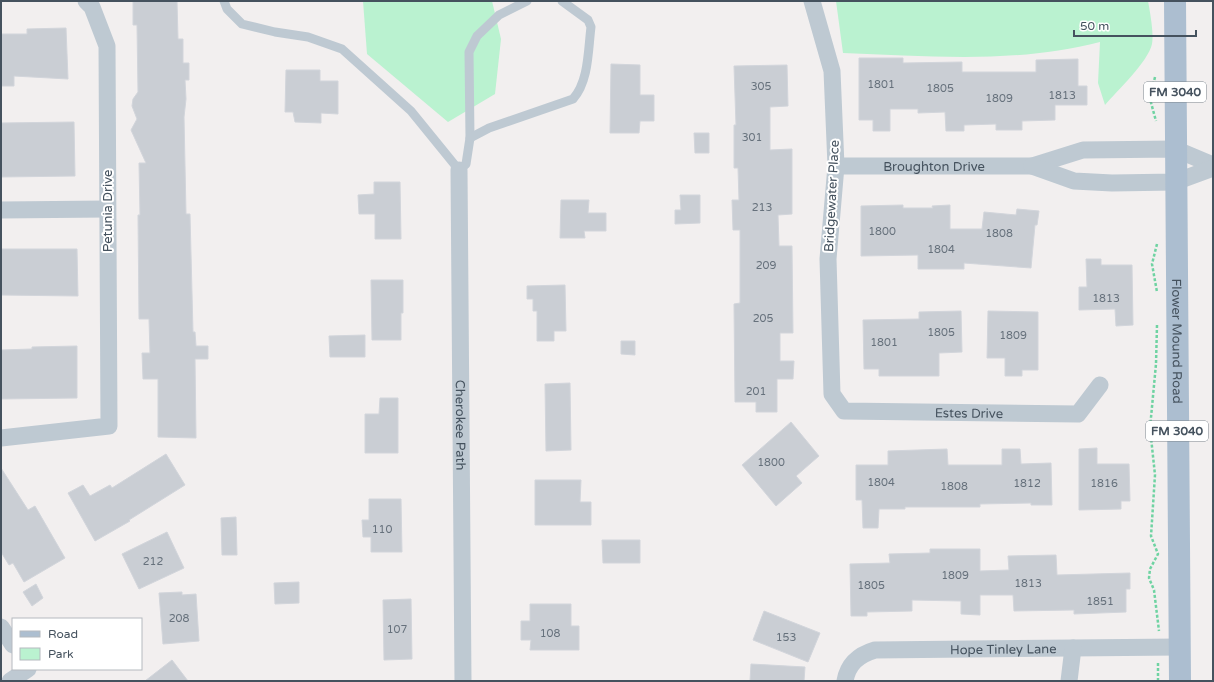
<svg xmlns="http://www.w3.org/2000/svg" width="1214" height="682" viewBox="0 0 1214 682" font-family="'Varela Round',sans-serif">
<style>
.green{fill:#baf2d0}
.building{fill:#caced4;stroke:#d2d5db}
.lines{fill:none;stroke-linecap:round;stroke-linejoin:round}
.path{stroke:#6fd3a2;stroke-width:2.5;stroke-dasharray:3 2;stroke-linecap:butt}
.service{stroke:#bec9d2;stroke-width:9}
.minor{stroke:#bec9d2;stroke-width:17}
.primary{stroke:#acbed0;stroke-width:22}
.labels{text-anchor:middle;stroke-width:4;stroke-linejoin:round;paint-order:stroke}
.number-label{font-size:11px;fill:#66717c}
.shield{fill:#fff;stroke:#7d868e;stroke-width:1}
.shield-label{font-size:12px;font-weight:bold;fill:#45525e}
.street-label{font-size:13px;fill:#45525e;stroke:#fff}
</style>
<rect width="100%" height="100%" fill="#f2efef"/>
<g class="green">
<path d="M363,1H492L501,39L495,94L448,122L367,54Z"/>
<path d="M836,1H1148C1150,12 1154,33 1152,44C1148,62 1117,91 1105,105L1098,83L1100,42C1017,64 928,56 843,53Z"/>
</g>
<g class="building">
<path d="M133,1H177L178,39H183V63H189V80H185L186,99L184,117L186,214H190L193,332H195L196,346H208V359H195L196,438L158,437V379H143L142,353H150L149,319H139L138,215H140L139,163H146L131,130L137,119L132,106L133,99L138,92L137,25H133Z"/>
<path d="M66,28L68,79L14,76V86H1V34H27V29Z"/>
<path d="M859,58H903V63L962,62V72H1036V60L1078,59V86H1087V105H1055V120L1022,121V130H996V124L964,125V131H946L945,112L918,113V109H890V131H873V120H859Z"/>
<path d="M611,64L640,65V95H654V121H640L639,133H610Z"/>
<path d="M787,65L788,106L770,107V150L792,149V214L778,215L779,246H792L793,333H780V361H794L793,379H777V412H756V402H735L734,304L740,303V230H733L732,200H739L738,168H734V125H736L734,66Z"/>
<path d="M286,70H320V81H338V114L321,113V123L295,122L293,112H285Z"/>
<path d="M74,122L75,176L1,177V123Z"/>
<path d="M694,133H709V153H695Z"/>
<path d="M374,182H400L401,239H375V214H359L358,195L374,194Z"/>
<path d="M680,195H700V223L675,224V210H681Z"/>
<path d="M561,200H589L588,213H606V231H584L585,238H560Z"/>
<path d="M903,205V208H933L932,206L950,205V229H982L984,212L1016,215L1017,209L1039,211L1037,225H1035L1031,268L964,263V269H918V255L861,256V206Z"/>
<path d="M1,249H77L78,296L1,295Z"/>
<path d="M1086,259H1101V265H1132L1133,325L1116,326L1115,309L1079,310V287H1087Z"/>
<path d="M371,280H403V313H401V340H372Z"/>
<path d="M565,285L566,331H554V341H537V311H533V299H527V286Z"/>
<path d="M961,311L962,352L939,353V376H879V369H864L863,320L919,319V312Z"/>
<path d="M988,311L1038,312V370H1022V376H1005V358H987Z"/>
<path d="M365,335V357H330L329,336Z"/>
<path d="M621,341H635V355L621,354Z"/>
<path d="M77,346V398L1,399V350L32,349V347Z"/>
<path d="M570,383L571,450L546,451L545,384Z"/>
<path d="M380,398H398V453H365V414H379Z"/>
<path d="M791,422L819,456L796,476L802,483L776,506L742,465Z"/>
<path d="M1097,448V464H1129L1130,501H1121V509L1079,510V449Z"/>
<path d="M947,449L948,465H1002V449H1020L1021,464L1051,463L1052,505H1031V503L980,504V507H905V509H879L878,528H863L862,500H856V465H888V451Z"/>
<path d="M166,454L185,485L129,520L130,521L95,541L68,493L83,485L90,496L110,485L112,488Z"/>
<path d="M1,468L28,510L35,506L65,558L24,582L13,563L9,565L1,552Z"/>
<path d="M535,480H581L580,502H591V525H535Z"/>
<path d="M369,499H401L402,552H371V537H363L362,520H369Z"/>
<path d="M236,517L237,555H222L221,518Z"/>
<path d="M167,532L184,568L139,589L122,554Z"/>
<path d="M602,540H640V563H603Z"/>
<path d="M930,549H980V571L1009,570L1008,556L1056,555L1057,575L1130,573V589H1126V612L1074,614V610L1014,611L1013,595H980V615L961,614V601L912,600V611L867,612V616H851L850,564L890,563L889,554L930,553Z"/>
<path d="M299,582V603L275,604L274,583Z"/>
<path d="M36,584L43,598L32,606L23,592Z"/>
<path d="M182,592V595L196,594L199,641L163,644L159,593Z"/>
<path d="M411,599L412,659L384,660L383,600Z"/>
<path d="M530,604H571V626H579V650H530L531,640H521V621H530Z"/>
<path d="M764,611L820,633L808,662L753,640Z"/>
<path d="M172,660L188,681H145Z"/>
<path d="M751,664L805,667L804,681H750Z"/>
</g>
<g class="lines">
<g class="path">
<path d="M1155,77L1150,99L1156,121"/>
<path d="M1157,244L1152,264L1157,292"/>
<path d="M1157,325L1156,364L1150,428L1155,475L1151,536L1158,554L1150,569L1149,578L1154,590L1159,631"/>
<path d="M1158,681V662"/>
</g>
<g class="service">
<path d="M224,1L227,9L242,24L275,32L308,37L342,49L411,111L459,170L466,164L470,138L469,52L477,36L499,15L527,1"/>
<path d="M470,138L489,128L573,99C589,81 588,50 591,27L588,20L562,1"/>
</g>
<g class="minor">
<path id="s1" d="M812,1L832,71L836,166L828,259L832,394L844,411L1078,414L1100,385"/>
<path id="s2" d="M836,166H1032L1083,150L1175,149L1213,165"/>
<path d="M1032,166L1074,181L1112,183L1175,182L1213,168"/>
<path id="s3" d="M459,170L463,681"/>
<path d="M1,210L107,209"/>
<path d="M1,438L109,426L107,46L92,7L86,1"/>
<path d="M1,627L13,645"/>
<path d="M10,681L28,669"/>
<path id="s4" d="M845,681C848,664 858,655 875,650L1179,647"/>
<path d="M1069,681L1073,648"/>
</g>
<path class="primary" id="s5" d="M1175,1L1180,681"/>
</g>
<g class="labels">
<g class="number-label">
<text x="881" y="88">1801</text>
<text x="761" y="90">305</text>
<text x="940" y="92">1805</text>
<text x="1062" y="99">1813</text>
<text x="999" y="102">1809</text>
<text x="752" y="141">301</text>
<text x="762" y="211">213</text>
<text x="882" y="235">1800</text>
<text x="999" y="237">1808</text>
<text x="941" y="253">1804</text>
<text x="766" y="269">209</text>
<text x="1106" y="302">1813</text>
<text x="763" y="322">205</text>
<text x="941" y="336">1805</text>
<text x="1013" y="339">1809</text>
<text x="884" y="346">1801</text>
<text x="756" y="395">201</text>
<text x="771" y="466">1800</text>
<text x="881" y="486">1804</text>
<text x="1027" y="487">1812</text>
<text x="1104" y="487">1816</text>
<text x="954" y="490">1808</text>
<text x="382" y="533">110</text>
<text x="153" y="565">212</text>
<text x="955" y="579">1809</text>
<text x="1028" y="587">1813</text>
<text x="871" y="589">1805</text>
<text x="1100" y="605">1851</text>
<text x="179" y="622">208</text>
<text x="397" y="633">107</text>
<text x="550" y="637">108</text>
<text x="786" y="641">153</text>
</g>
<g class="shield">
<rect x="1144" y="82" width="62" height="20" rx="3"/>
<rect x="1146" y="421" width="62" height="20" rx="3"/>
</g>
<g class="shield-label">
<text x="1175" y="96">FM 3040</text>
<text x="1177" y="435">FM 3040</text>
</g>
<g class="street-label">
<text dy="5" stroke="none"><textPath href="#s2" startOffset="98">Broughton Drive</textPath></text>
<text transform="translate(831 196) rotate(-87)" y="5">Bridgewater Place</text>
<text transform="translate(107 211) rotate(-90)" y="5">Petunia Drive</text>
<text dy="5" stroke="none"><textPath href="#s5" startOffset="340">Flower Mound Road</textPath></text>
<text dy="5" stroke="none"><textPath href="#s1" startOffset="542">Estes Drive</textPath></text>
<text dy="5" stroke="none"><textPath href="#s3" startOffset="255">Cherokee Path</textPath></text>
<text dy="5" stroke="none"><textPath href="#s4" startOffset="174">Hope Tinley Lane</textPath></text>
</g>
</g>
<rect width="1214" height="682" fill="none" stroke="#45525e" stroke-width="4"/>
<rect x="12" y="618" width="130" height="52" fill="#ffffff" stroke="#b5babf"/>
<rect x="20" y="631" width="20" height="6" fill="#acbed0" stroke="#b5babf"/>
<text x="48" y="638" font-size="12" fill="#45525e">Road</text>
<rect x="20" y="648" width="20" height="12" fill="#baf2d0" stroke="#b5babf"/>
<text x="48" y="658" font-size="12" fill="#45525e">Park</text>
<path d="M1074 30v6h122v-6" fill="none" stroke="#45525e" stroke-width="2"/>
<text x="1080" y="30" font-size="12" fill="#45525e" stroke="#ffffff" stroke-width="3" paint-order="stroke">50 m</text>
</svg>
